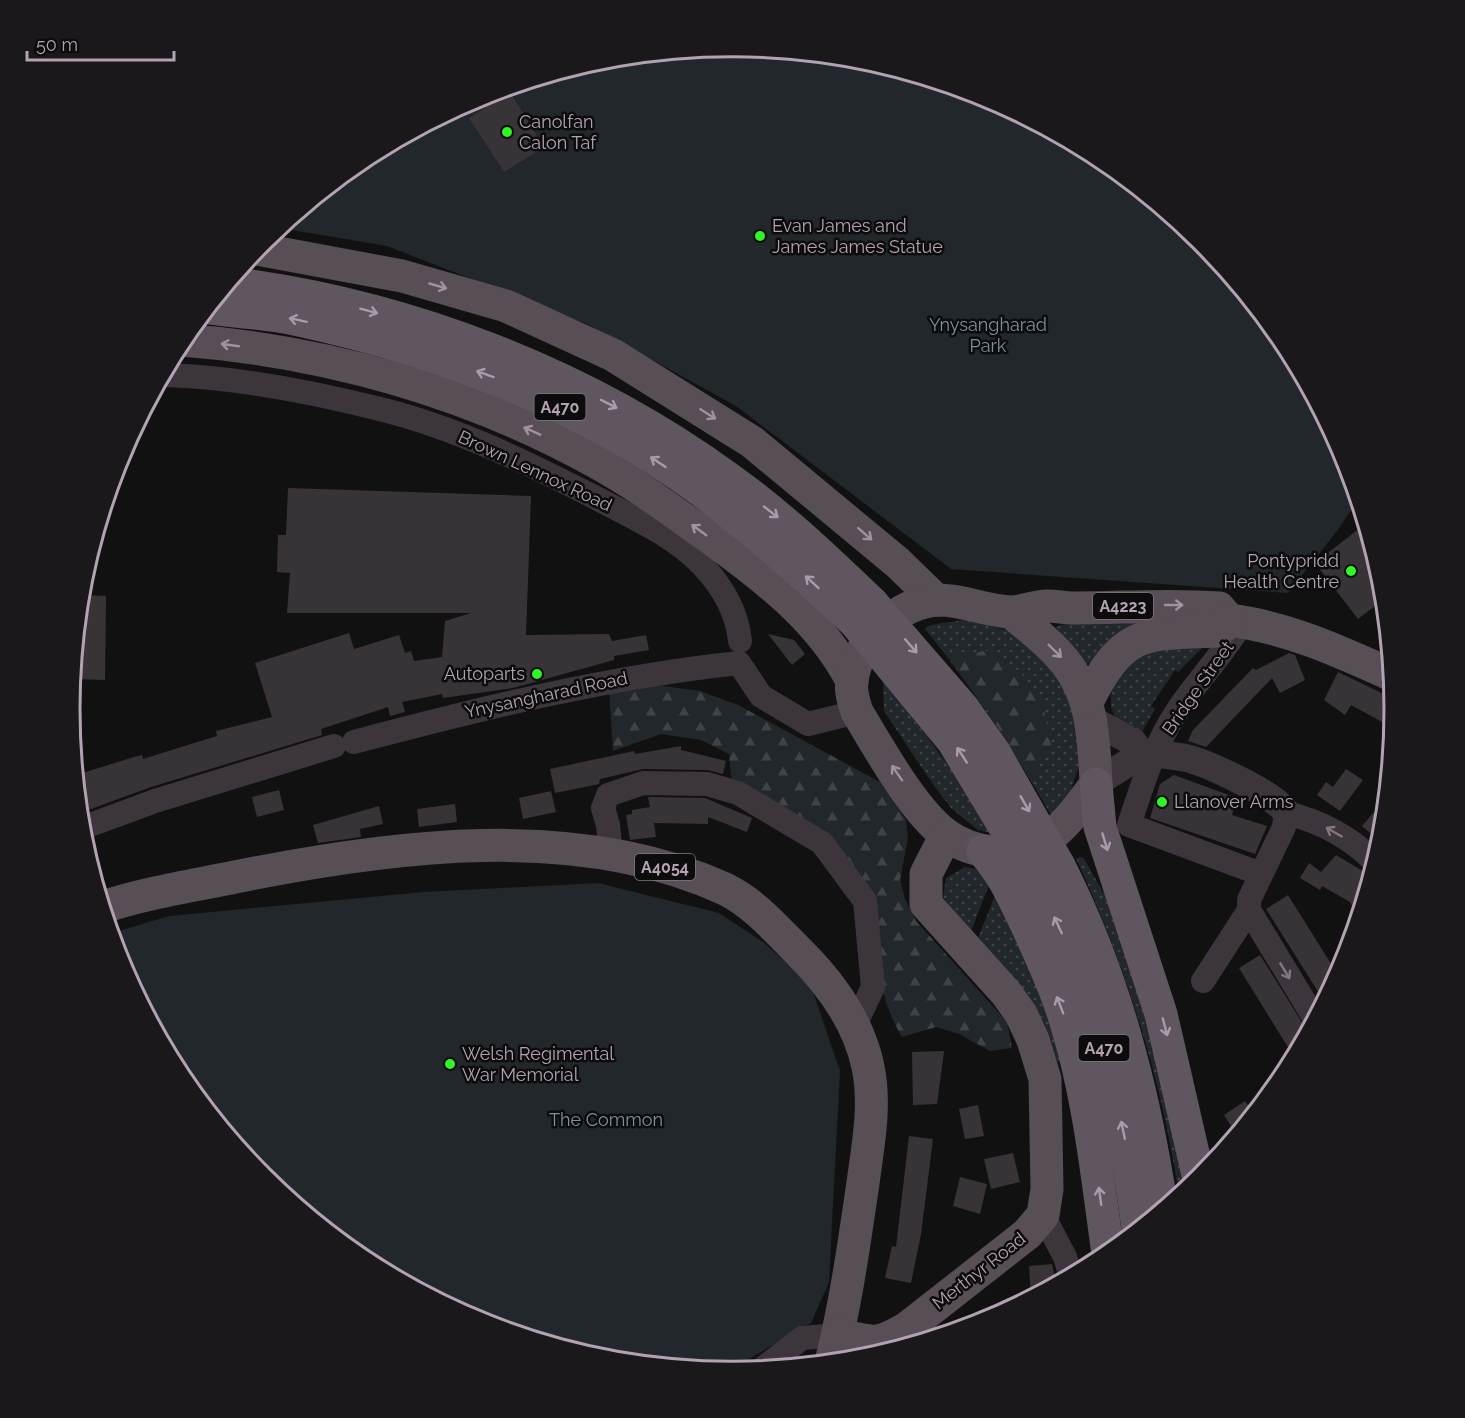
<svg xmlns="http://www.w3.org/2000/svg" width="1465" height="1418" viewBox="0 0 1465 1418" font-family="Raleway,sans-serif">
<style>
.grass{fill:url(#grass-dots)}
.forest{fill:url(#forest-firs)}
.park{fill:#21272a}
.building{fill:#373337}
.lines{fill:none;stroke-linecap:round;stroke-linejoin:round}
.minor{stroke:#3c363c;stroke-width:24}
.tertiary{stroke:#3c363c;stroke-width:28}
.primary{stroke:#574e56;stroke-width:33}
.trunk{stroke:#60565f;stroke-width:33}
.trunk-bridge{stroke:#60565f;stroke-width:33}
.oneway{stroke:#a191a1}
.oneway2{stroke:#ab9aac}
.oneway3{stroke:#837784}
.poi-dot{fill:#31f625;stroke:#0d0c0d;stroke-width:2}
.labels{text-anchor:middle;stroke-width:5;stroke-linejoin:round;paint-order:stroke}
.shield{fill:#0d0c0d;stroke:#817582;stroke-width:1.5}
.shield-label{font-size:16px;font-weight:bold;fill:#b3a2b4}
.poi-label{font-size:18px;fill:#b3a2b4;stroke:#0d0c0d;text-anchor:start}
.park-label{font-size:18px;fill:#78929f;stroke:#0d0c0d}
.street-label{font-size:18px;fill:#b3a2b4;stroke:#0d0c0d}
.rim{fill:none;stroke:#b3a2b4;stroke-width:3}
</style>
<defs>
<pattern id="grass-dots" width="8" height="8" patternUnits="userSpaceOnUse" patternTransform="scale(1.5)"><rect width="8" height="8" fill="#21272a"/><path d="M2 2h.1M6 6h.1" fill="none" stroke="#3f4346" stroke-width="1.8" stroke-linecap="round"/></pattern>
<pattern id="forest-firs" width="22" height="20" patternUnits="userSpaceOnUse" patternTransform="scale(1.5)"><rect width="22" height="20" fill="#21272a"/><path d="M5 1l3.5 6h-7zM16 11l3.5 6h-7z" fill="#3f4346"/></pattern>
</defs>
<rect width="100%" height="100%" fill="#121112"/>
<g class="grass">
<path d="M1217,615L1087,664L1055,627L1071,622Z"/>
<path d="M963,620L1008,630L1039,651L1062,679L1077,715L1083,754L1071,790L1051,815C1012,748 974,689 925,629L931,625Z"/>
<path d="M1205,645L1178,672L1175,670L1151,706L1155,709L1139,737L1117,722L1111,707V695L1116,676L1142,651Z"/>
<path d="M883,681C924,729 959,779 992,833L978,830L951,808L932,783L884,711Z"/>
<path d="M1083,857L1103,892L1109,891L1140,981L1190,1186L1179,1195C1161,1075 1126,968 1076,858Z"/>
<path d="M965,867L976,869L991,880L971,931L943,897L946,878Z"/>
<path d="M998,888L1065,1058L1057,1062C1041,1006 1017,980 978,938Z"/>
</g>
<g class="forest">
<path d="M991,650L1020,672L1042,701L1051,744L1031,781L979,697L948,657Z"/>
<path d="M656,685L700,691L738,705L880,782L906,820L908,838L900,880L905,899L916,921L1007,1022L1012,1048L990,1051L959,1034L936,1027L902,1037C876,994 876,946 870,897L732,785L729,754L701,740L661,734L613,751L609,689Z"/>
</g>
<g class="park">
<path d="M733,47L862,59L986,97L1101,158L1201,241L1284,341L1345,456L1358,500L1337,531L1288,593L951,569L736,406L587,324L387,246L280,228L365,158L479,97L604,59Z"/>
<path d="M598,883L719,913L763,942L810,983L840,1071L829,1282L811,1323L728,1371L603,1359L479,1321L364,1260L264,1177L181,1077L120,962L112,933L169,916L424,892Z"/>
</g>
<g class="building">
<path d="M510,92L544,147L504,172L469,118Z"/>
<path d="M288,488L531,496L526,635L609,634L612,641L646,635L649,650L614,656V660L513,688L443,698L442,694L402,702L405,712L390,716L388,707L321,729L322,735L151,787L80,813L76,775L134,757L142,755L143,759L178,748L217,736L216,731L272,717L255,663L349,633L354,649L399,635L405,653L411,651L414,661L442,657L445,621L471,613H287L290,573L277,572L278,535H286Z"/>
<path d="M1365,524L1382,580L1384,599L1358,619L1315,563Z"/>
<path d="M81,595L106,596L105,680L73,679Z"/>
<path d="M768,634L794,640L805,654L792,665Z"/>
<path d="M1289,653L1295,655L1305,680L1280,693L1272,678L1206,747L1188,741L1193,730L1253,668L1256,670Z"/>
<path d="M1338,672L1394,699L1393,728L1351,705L1345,715L1324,700Z"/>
<path d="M681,746V750L726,761L723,774L708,770L643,769L600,779L599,784L555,793L550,769L634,751L635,754Z"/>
<path d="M1346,769L1363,780L1340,811L1317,795L1326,782L1333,787Z"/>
<path d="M1174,775L1237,798L1232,815L1267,826L1255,854L1150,818L1160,784Z"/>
<path d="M279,790L284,810L257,817L252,797Z"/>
<path d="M551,791L556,812L523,819L519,798Z"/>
<path d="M648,797L705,798L752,818L747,832L708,817V824L654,823L656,837L630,840L626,815L632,814V810L650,807Z"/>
<path d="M1386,798L1382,839L1381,842L1362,826Z"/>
<path d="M455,804L457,822L419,827L417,809Z"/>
<path d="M379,806L383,824L360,829L361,837L318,843L313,825Z"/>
<path d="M1336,855L1371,876L1358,917L1350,902L1322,886L1320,890L1300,878L1309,863L1321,872Z"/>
<path d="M1288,895L1338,975L1324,1001L1266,909Z"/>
<path d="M1260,955L1308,1032L1294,1057L1239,968Z"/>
<path d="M944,1051L937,1104L913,1105L912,1052Z"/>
<path d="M1245,1101L1254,1113L1236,1134L1224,1115Z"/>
<path d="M978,1105L984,1136L965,1139L959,1109Z"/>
<path d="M909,1136L933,1139L921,1234L911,1283L885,1278L892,1246L896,1247Z"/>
<path d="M1013,1153L1020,1182L991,1189L984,1159Z"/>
<path d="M960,1177L987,1184L980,1214L953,1206Z"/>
<path d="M1052,1264L1056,1283L1031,1297L1029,1266Z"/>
</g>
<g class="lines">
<g class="minor">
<path d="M164,375C236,377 309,391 380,409C457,428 528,463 598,499C634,518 673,535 702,565C722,586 737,611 740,641"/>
<path d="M1243,621C1224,653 1198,680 1177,711C1154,746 1142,786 1129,825L1261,874"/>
<path d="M354,742C482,708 608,677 739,663L761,696L808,724L857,712"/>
<path d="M82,828L155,801L334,746"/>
<path d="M611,854L608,825L603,808L608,795L643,783L707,784L738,793L822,843L865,901L873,987L855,1025"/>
<path d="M1203,981L1249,910"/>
<path d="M1315,1019L1249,910V900L1284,827L1286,813C1320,821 1351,838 1375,862"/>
<path d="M1043,1215L1065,1257L1071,1276"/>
<path d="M762,1369L802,1338L838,1335"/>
</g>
<g class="tertiary">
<path d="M1092,720L1133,742L1140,752C1155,754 1171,755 1186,758C1207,763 1279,796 1286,813"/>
<path d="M1096,784C1110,772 1128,766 1140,752"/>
</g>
<g class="primary">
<path d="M257,249L402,276L506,306L613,355L752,442L898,563L936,600"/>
<path d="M182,340C326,351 470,392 596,462C638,485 675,513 713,540C767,579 821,621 852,681"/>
<path d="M1011,612C1027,626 1045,639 1059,655C1093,691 1094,738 1096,784C1080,805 1065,827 1044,841C1015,860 972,854 945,834C912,809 879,748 857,712C854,702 850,692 852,681C856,642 899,601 939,600C963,600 986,611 1011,612C1022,612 1035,606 1047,606C1056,606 1065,608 1074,608C1123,608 1170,604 1219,608L1229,620"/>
<path d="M1229,620C1286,627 1339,651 1392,675"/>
<path d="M1087,702C1123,630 1141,634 1218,631L1229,620"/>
<path d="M103,907C146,893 191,886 235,877C389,846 576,820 725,889C754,903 777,930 800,953C831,984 859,1023 868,1067C876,1105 868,1145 863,1183C854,1244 846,1303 831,1362"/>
<path d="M838,1335C874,1341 872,1348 907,1328L1027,1234L1043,1215L1047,1189L1045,1079L1033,1040L1021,1014L1006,993L926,904V874L946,835"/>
</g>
<g class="trunk">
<path d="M229,283C406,305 583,373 728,478C780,515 826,559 872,603"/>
<path d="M209,308C237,312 267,313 295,319C438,350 579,402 699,489C754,530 804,575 855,622"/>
<path d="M1096,784L1100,827L1161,1014L1199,1179"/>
<path d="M983,851C1004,874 1015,901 1029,930C1042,959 1056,988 1065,1019C1089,1095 1097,1175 1108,1254"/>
<path d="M1059,866C1114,975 1144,1089 1162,1210"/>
<path d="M1035,877C1055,918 1075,960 1090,1003C1115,1076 1128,1152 1138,1229"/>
</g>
<g class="trunk-bridge">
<path d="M872,603L963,708L994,752L1059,866"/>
<path d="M855,622L953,741L1035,877"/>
</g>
</g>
<defs><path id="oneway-shaft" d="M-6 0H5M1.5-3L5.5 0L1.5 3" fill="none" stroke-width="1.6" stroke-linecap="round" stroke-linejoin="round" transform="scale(1.5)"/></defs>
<g class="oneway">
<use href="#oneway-shaft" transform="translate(438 286) rotate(16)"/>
<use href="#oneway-shaft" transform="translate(230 345) rotate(-172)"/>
<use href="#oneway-shaft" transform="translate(708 414) rotate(32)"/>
<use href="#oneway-shaft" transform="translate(532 431) rotate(-156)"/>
<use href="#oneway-shaft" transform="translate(699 530) rotate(-144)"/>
<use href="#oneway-shaft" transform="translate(865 534) rotate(41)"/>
<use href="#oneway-shaft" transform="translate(1174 605)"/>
<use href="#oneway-shaft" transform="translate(1055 651) rotate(44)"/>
<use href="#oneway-shaft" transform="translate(897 773) rotate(-125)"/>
</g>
<g class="oneway2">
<use href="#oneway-shaft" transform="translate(369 311) rotate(15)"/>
<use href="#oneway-shaft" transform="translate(298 320) rotate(-168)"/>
<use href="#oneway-shaft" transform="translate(485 374) rotate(-160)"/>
<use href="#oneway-shaft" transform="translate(609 404) rotate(27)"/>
<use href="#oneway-shaft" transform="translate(658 462) rotate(-146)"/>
<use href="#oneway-shaft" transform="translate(771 512) rotate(38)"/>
<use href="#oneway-shaft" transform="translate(812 582) rotate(-137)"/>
<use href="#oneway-shaft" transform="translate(911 646) rotate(49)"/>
<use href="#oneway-shaft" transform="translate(962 755) rotate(-123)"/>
<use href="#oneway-shaft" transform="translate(1025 804) rotate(60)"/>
<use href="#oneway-shaft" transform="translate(1105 842) rotate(73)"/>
<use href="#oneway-shaft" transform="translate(1058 925) rotate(-115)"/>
<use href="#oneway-shaft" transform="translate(1060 1005) rotate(-111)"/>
<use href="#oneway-shaft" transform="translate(1165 1027) rotate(75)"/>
<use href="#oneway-shaft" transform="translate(1123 1130) rotate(-102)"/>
<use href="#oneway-shaft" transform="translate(1100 1196) rotate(-98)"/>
</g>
<g class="oneway3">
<use href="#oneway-shaft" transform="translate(1334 832) rotate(-150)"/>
<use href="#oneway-shaft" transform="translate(1285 971) rotate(59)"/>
</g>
<g class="poi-dot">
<circle cx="507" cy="132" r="6"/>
<circle cx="760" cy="236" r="6"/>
<circle cx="1351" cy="571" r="6"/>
<circle cx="537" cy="674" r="6"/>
<circle cx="1162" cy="802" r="6"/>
<circle cx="450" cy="1064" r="6"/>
</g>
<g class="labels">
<g class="shield">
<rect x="534.5" y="394" width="51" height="26" rx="4.5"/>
<rect x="1093" y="593" width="60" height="26" rx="4.5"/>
<rect x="635" y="854" width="60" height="26" rx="4.5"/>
<rect x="1078.5" y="1035" width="51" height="26" rx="4.5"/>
</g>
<g class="shield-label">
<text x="560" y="413">A470</text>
<text x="1123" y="612">A4223</text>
<text x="665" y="873">A4054</text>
<text x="1104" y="1054">A470</text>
</g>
<g class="poi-label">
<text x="519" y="128">Canolfan<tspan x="519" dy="21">Calon Taf</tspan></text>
<text x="772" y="232">Evan James and<tspan x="772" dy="21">James James Statue</tspan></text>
<text x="1339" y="567" text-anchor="end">Pontypridd<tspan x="1339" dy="21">Health Centre</tspan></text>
<text x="525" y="680" text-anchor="end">Autoparts</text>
<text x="1174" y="808">Llanover Arms</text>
<text x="462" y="1060">Welsh Regimental<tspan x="462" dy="21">War Memorial</tspan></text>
</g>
<g class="park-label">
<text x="988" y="331">Ynysangharad<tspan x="988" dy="21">Park</tspan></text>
<text x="606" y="1126">The Common</text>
</g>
<g class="street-label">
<text transform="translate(535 471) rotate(25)" y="6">Brown Lennox Road</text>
<text transform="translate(1198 688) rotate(-55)" y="6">Bridge Street</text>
<text transform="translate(546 695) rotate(-12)" y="6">Ynysangharad Road</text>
<text transform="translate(979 1271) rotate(-38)" y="6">Merthyr Road</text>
</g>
</g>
<path d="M0 0H1465V1418H0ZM80 709a652 652 0 1 1 1304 0a652 652 0 1 1-1304 0Z" fill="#1a181a" fill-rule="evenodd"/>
<path class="rim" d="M80 709a652 652 0 1 1 1304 0a652 652 0 1 1-1304 0Z"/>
<path d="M27 51v9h147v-9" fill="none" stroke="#b3a2b4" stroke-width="3"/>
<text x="36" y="51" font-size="18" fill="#b3a2b4" stroke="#0d0c0d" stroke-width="4.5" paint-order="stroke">50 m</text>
</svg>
